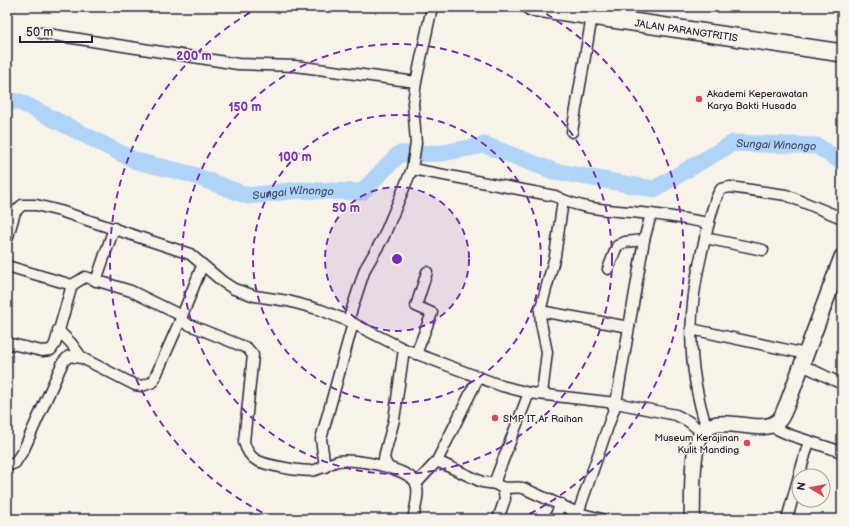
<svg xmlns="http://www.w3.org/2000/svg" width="849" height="526" viewBox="0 0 849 526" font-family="'Balsamiq Sans',sans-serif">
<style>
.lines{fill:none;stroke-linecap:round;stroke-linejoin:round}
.river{stroke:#afd4f8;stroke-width:17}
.minor-casing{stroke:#22223b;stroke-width:13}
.secondary-casing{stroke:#22223b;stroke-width:18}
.primary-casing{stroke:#22223b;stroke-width:20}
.minor{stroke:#f7f3e8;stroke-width:10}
.secondary{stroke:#f7f3e8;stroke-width:15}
.primary{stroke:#f7f3e8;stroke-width:17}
.ring{fill:none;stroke:#7b2cbf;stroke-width:2;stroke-dasharray:7 5}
.poi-dot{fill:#d1495b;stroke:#f7f3e8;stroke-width:1.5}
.labels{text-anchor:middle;stroke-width:3;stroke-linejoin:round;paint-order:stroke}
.street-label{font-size:10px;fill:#22223b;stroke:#f7f3e8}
.poi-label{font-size:10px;fill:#22223b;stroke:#f7f3e8;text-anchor:start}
.water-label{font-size:11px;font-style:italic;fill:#454e6a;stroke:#f7f3e8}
.centre{fill:#7b2cbf;stroke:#f7f3e8;stroke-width:2}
.ring-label{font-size:12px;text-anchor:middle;font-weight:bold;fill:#7b2cbf;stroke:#f7f3e8;stroke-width:3;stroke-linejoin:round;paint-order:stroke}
</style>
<rect width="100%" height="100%" fill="#f7f3e8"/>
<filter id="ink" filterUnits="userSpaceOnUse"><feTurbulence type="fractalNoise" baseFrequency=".025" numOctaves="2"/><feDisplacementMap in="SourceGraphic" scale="8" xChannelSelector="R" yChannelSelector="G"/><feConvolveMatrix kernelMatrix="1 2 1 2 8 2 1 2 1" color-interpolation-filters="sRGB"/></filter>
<g filter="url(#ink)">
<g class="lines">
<path class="river" id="s1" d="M7,101L20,102L136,161L190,174L248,196L298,190L362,192L399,154L442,153L485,145L553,171L654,189L733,143L817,146L842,162"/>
<g class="minor-casing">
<g id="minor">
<path d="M41,33L238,64L295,66L416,82"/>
<path d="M572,132L592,16"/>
<path d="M412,169L555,196C585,212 619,210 651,214C671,216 690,220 709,223"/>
<path d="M705,238L763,250"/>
<path d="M7,240L15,212L22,205H36L60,211L178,250L190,254L223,282L234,289L255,296L288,301L321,310L348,321L404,349L502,386L529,393L616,403L676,415L688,421L704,434"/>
<path d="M7,266L72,285"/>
<path d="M608,269L617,246L625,242L644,240"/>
<path d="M96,281L114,228"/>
<path d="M540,311L629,327"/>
<path d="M180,321L247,348L253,355L244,442C246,449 249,456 256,460C265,465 305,473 315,470C323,468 330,463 338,461C353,458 409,468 416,483C420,493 415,508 413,519"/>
<path d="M348,321L365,269L383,238L412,169L416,143L413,103L416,82L432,7"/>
<path d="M691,329L806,354"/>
<path d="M58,330L71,343L82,358"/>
<path d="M7,343L42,351L51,350L55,344L72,285L85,277L131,291L182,316"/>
<path d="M416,354L432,313L416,306L427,272"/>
<path d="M802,365L842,384"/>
<path d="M529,393L496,478V484C503,491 514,486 523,488L578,513L602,519"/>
<path d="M542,394L547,352L541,323L540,311L555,256L563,200"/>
<path d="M770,426L790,435L842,452"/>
<path d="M707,429C686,363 687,310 704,243C708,227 711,209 718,194L721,189L730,187L786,195L842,218"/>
<path d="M437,461L478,378"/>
<path d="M7,466L15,463L24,449L63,362L69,356L82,358L135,385L142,386L153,382L180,321L202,266"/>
<path d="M325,467L321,439L353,323"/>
<path d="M388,467L384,459L385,453L394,420L404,349"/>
<path d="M799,476L809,441"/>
<path d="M416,484L437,461L482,482L496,484"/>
<path d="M578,513L616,403L644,240L651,214"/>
<path d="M498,519L505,499L503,488"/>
<path d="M554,519L561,504"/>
<path d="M787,519L799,476"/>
</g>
</g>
<g class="secondary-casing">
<path id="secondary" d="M692,519C693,498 691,457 699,439C713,406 758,439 778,421C783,417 785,408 788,402L842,257"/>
</g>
<g class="primary-casing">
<g id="primary">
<path id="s2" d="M531,7L842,53"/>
</g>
</g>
<use href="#minor" class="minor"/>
<use href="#secondary" class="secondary"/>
<use href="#primary" class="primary"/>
</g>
</g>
<circle cx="397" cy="259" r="72" fill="#7b2cbf" fill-opacity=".12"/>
<g class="ring">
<circle cx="397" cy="259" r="72"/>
<circle cx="397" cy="259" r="144"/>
<circle cx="397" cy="259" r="215"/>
<path d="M273 518A287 287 0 0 1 258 8M536 8A287 287 0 0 1 521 518"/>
</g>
<g class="poi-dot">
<circle cx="699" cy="99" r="4"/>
<circle cx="495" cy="418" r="4"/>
<circle cx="747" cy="443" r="4"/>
</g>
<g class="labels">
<g class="street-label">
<text dy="4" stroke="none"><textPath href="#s2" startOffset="157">JALAN PARANGTRITIS</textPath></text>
</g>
<g class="poi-label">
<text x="707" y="97">Akademi Keperawatan<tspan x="707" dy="12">Karya Bakti Husada</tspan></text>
<text x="503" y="422">SMP IT Ar Raihan</text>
<text x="739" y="441" text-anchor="end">Museum Kerajinan<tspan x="739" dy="12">Kulit Manding</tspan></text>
</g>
<g class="water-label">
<text dy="4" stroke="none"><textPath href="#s1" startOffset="825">Sungai Winongo</textPath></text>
<text dy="4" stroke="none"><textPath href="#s1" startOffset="306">Sungai WInongo</textPath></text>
</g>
</g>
<circle cx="397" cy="259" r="6" class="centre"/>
<g class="ring-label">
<text x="194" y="60">200 m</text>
<text x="245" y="111">150 m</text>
<text x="295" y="161">100 m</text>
<text x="346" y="212">50 m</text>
</g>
<rect width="849" height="526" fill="none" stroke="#f7f3e8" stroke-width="24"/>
<rect x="12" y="12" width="825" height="502" fill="none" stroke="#22223b" stroke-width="1.5" filter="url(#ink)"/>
<g transform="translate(811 488) rotate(280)"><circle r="19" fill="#f7f3e8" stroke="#a29fa3"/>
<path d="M0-3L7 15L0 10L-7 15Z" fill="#d1495b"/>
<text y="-6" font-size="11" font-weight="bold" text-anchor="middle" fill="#22223b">N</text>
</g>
<path d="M20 36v6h72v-6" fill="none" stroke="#22223b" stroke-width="2"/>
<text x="26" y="36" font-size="12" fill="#22223b" stroke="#f7f3e8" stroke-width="3" paint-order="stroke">50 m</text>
</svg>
